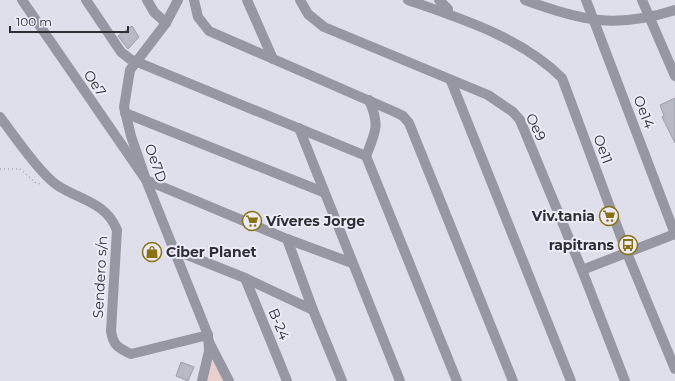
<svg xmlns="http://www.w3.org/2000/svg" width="675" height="381" viewBox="0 0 675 381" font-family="Montserrat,sans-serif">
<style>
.education{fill:#eacfcf}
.building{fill:#b8b9c5;stroke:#9d9ea9}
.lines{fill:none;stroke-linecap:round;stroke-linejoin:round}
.path{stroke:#a4a5ae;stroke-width:1.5;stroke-dasharray:1 3;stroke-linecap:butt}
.minor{stroke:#9796a3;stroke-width:10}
.labels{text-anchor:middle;stroke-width:4;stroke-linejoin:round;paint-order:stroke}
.street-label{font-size:14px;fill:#2f2f33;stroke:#ebecf8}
.poi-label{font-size:14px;font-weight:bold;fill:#2f2f33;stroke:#ebecf8;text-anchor:end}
</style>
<rect width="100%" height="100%" fill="#dedfeb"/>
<path class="education" d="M215,361L224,381H206L210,362Z"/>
<g class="building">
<path d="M132,26L139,37L128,49L118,36Z"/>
<path d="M675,98V143L662,117L664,116L660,105Z"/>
<path d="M181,362L194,367L188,381L176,376Z"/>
</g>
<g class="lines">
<path class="path" d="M0,169H20L36,183L41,184"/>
<g class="minor">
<path d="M22,0L146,180L287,239L352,263"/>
<path d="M86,0L121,52L130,59L366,156"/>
<path d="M147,0L154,12L166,23"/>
<path d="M178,0L166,23L130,70L124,107L131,136L146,180L208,335L209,351L202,381"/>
<path d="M194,0L198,17L209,31L395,112L403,116L409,123L513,381"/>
<path d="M247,0L273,59"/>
<path d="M300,0L308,14L324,27L488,95L513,112L520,120L582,270L625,381"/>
<path d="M408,0C462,19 521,37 562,78L627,253L675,369"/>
<path d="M439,0L448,9V14"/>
<path d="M525,0C582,21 616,29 675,10"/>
<path d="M586,0L675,234"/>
<path d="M642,0L675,76"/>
<path d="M451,81L571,381"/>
<path d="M369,100C380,125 376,131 366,156L457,381"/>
<path d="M125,113L323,192"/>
<path d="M0,117C13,134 43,178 60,187C83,201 106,203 117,230L111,331C113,345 118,348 131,354L208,335"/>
<path d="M299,128L400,381"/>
<path d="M287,239L313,310L342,381"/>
<path d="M175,250L245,278L313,310"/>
<path d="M582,270L675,234"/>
<path d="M245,278L287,381"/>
<path d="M209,342L229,381"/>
</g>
</g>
<defs>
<g id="supermarket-ring" transform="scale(1)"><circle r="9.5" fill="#ebecf8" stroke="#8a7112" stroke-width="1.5"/><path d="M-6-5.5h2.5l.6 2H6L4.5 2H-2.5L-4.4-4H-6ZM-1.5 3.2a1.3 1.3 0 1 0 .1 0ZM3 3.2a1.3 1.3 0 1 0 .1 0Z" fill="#8a7112"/></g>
<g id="bus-ring" transform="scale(1)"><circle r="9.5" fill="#ebecf8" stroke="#8a7112" stroke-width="1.5"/><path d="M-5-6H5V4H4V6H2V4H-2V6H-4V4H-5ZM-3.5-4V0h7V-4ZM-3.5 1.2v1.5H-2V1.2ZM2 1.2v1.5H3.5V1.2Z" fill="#8a7112"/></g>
<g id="shop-ring" transform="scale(1)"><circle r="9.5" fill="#ebecf8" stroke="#8a7112" stroke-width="1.5"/><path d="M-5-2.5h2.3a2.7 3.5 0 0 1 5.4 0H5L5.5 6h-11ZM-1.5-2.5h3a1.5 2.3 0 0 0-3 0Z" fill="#8a7112"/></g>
</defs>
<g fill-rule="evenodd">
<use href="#supermarket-ring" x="609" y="216"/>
<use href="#supermarket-ring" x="252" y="221"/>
<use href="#bus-ring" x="628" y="245"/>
<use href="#shop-ring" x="152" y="252"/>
</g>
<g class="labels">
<g class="street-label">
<text transform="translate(95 83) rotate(56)" y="5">Oe7</text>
<text transform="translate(644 112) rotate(69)" y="5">Oe14</text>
<text transform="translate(536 127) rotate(65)" y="5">Oe9</text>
<text transform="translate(603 149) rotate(70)" y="5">Oe11</text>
<text transform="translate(156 163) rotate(70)" y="5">Oe7D</text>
<text transform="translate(100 277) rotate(-87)" y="5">Sendero s/n</text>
<text transform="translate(279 324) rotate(68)" y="5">B-24</text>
</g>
<g class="poi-label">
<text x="595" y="221">Viv.tania</text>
<text x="266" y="226" text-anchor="start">Víveres Jorge</text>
<text x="614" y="250">rapitrans</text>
<text x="166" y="257" text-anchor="start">Ciber Planet</text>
</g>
</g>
<path d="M10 26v6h118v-6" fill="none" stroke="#2f2f33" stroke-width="2"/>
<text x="16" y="26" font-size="12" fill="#2f2f33" stroke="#ebecf8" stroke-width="3" paint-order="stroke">100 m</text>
</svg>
